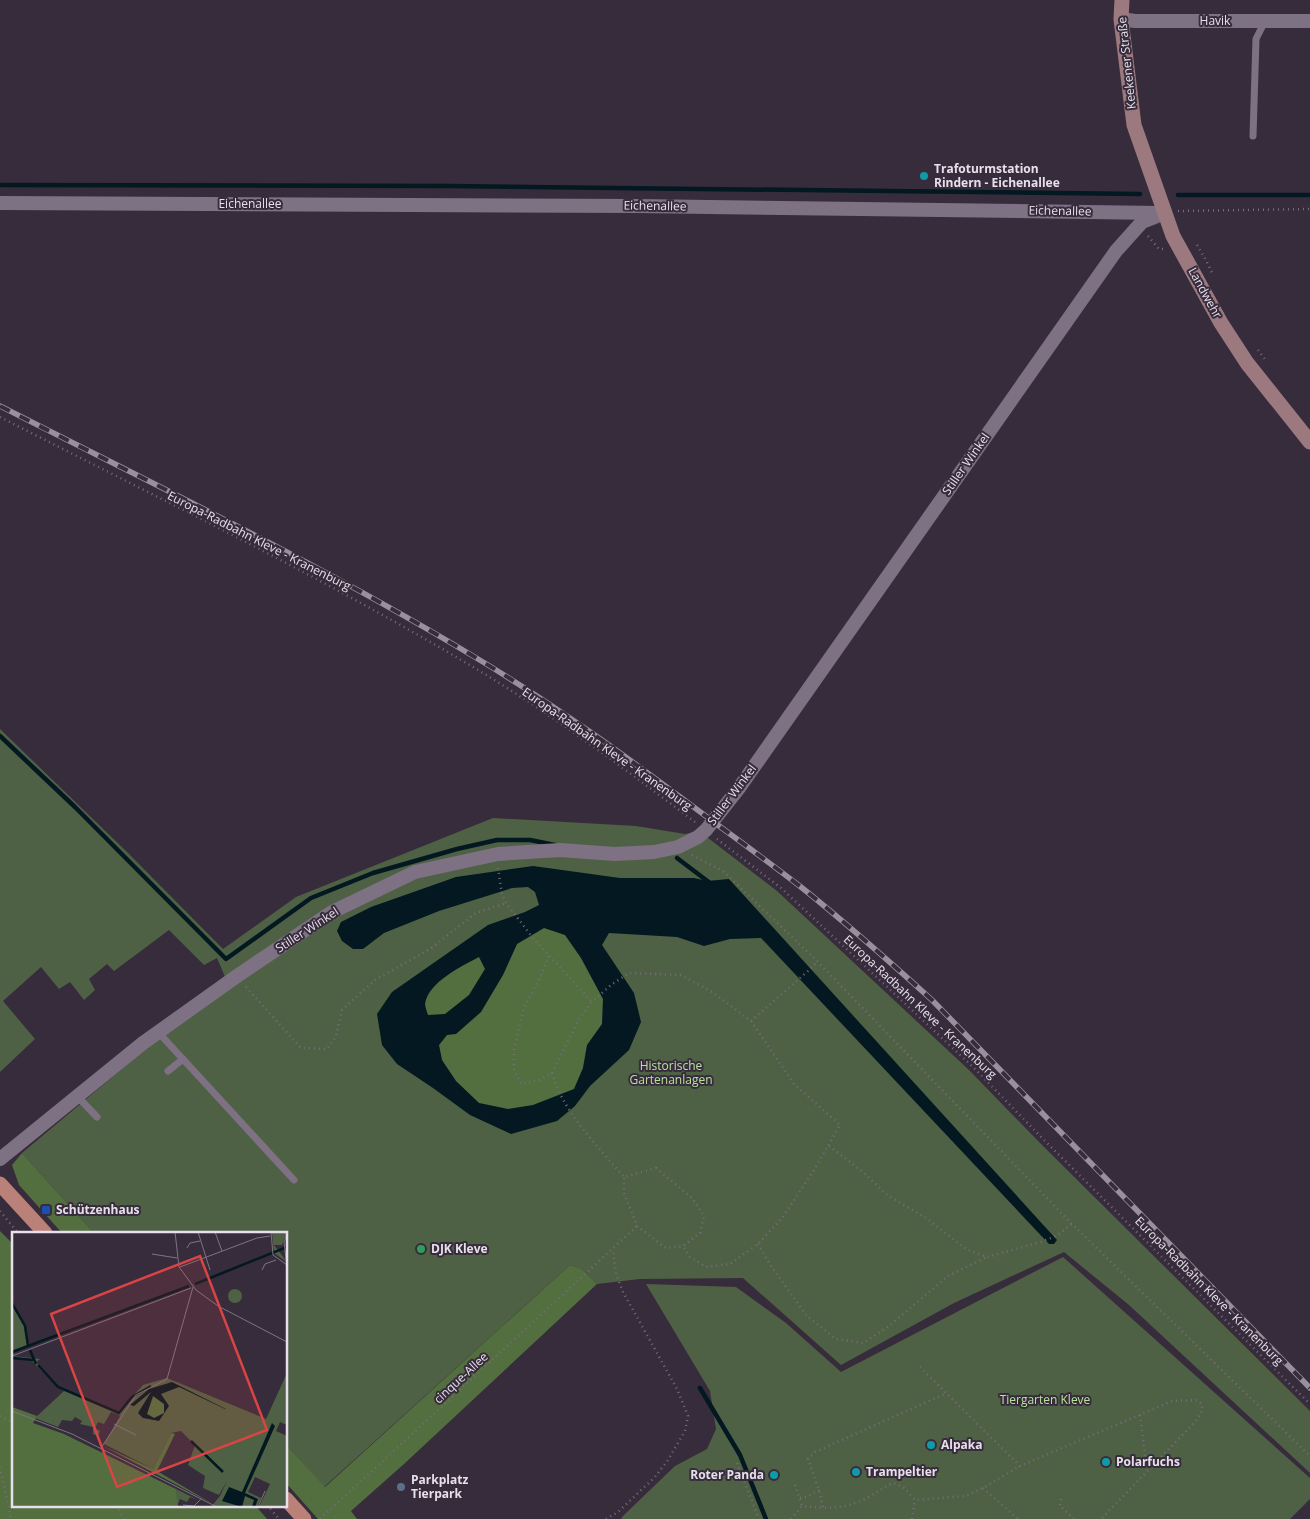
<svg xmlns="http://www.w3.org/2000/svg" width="1310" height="1519" viewBox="0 0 1310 1519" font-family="'Open Sans',sans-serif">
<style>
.green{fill:#4f6144}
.forest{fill:#536f3f}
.water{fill:#031820;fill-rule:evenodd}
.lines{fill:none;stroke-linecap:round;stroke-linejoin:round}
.stream{stroke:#031820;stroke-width:4.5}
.path{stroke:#776d7b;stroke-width:2.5;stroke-dasharray:1 4;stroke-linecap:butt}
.lane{stroke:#7e7184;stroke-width:7}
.street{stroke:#7e7184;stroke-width:14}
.secondary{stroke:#9c797e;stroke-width:15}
.primary{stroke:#b98177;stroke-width:15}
.rail-casing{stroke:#99909d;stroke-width:5.5}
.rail{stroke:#372c3c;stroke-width:4;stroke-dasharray:11;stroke-linecap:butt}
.culture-dot{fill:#0f9aa8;stroke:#372c3c;stroke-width:2}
.transit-dot{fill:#1a4fb4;stroke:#372c3c;stroke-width:2}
.leisure-dot{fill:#2e9e5b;stroke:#372c3c;stroke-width:2}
.service-dot{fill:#5c6f8a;stroke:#372c3c;stroke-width:2}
.labels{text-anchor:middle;stroke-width:4;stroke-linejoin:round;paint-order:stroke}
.street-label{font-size:12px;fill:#e7e0eb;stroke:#372c3c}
.poi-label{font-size:12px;font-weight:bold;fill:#e7e0eb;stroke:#372c3c;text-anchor:start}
.park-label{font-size:12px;fill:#b6e399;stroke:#372c3c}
.inset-river{fill:none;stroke:#031820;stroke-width:2.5}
.inset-road{fill:none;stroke:#7d7482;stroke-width:1}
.view{fill:#d94445;fill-opacity:0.15;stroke:#d94445;stroke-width:2.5}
.inset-edge{fill:none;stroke:#e7e0eb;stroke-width:2.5}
</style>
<rect width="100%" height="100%" fill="#372c3c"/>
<g class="green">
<path d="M0,729L127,852L223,949L296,897L493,818L636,826L685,834L699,831L777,891L969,1070L1040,1143L1310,1411V1473L1129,1305L1064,1252L954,1303L841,1365L743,1278L640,1279L597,1284L582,1269L570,1265L324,1487L286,1445V1233H94L22,1153L154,1042L229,986L217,958L204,965L169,930L114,971L107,964L89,979L95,990L84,1000L70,982L59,989L41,967L3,1001L35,1039L0,1072Z"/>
<path d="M1063,1257L1310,1478V1499L1290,1519H621L623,1516L675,1466L707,1449L716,1429L710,1391L646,1284L736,1287L786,1323L841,1372Z"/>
</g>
<g class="forest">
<path d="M544,928L565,935L581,958L603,999L602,1024L587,1045L583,1068L574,1089L533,1105L508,1109L479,1103L456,1082L442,1060L439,1045L447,1035L503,975L517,944Z"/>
<path d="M479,957L485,969L469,995L445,1015H428C427,1012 425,1007 425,1004C428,982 462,966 479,957Z"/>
<path d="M22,1153L94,1233H62L19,1185L12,1165Z"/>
<path d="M0,1231L14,1245V1505H255L267,1519H0Z"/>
<path d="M570,1265L582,1269L597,1284L404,1464L351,1511L357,1519H318L286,1483V1445L325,1487Z"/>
</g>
<path class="water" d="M533,866L620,878H694L707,881L729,879L1057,1240L1054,1244H1049L761,938L730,939L704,946L677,937L609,933L602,945L634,993L641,1022L629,1050L590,1086L575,1106L557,1121L511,1134L470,1115L433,1088L397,1064L382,1045L377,1014L392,992L488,925L525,912L539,905L535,892L528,887L512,888L439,911L384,933L363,949H353L342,941L337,931L341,922L371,907L456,877ZM544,928L565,935L581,958L603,999L602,1024L587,1045L583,1068L574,1089L533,1105L508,1109L479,1103L456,1081L442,1060L439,1045L447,1035L456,1034L481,1012L503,975L517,944ZM479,957L485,969L469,995L445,1014L428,1015C427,1012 425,1007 425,1004C428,982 462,966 479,957Z"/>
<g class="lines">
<g class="stream">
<path d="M0,185L449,186L1140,194"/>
<path d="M1178,195H1310"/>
<path d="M0,736L75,807L226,959L311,898L373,873L457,849L497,840H530L555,845"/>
<path d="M677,858L710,883"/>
<path d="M700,1388L740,1455L766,1519"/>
</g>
<g class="path">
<path d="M1178,211L1310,209"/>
<path d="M1148,236L1159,249H1164"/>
<path d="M1197,245L1206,260L1213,275"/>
<path d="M1258,350L1267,362"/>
<path d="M0,417C162,500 327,579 483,673C557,718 626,770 695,822"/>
<path d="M717,839L781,888L973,1067L1046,1142L1310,1404"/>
<path d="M692,855L723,871L817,961L1072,1224L1310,1456"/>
<path d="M498,868L502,895L506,903L533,938L592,1002"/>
<path d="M549,956L539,980L524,1007L514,1049V1069L521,1084L540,1080L552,1073L579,1019L592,1002L611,985L629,973L681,975L712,992L751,1021L794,1084L840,1125L814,1170L782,1218L758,1244L730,1264L706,1267L690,1257L683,1246"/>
<path d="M246,987L301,1048L327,1049L336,1036L342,1010L375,980L430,949L476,913L506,903"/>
<path d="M751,1021L808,971L817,962"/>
<path d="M552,1073C564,1114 597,1145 624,1177"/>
<path d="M829,1146L862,1171L887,1195L926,1218L966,1249L987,1257L1041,1242L1056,1236L1072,1224"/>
<path d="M656,1168L692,1198L704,1216L700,1233L683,1246L666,1248L637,1226L624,1193V1177Z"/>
<path d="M0,1211L18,1233"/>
<path d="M758,1244L771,1266L807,1316L836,1339L863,1343L889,1326L948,1276L987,1257"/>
<path d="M920,1367L1020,1466L1172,1401L1197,1400L1202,1404V1411L1196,1421L1101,1519"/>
<path d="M1140,1415L1147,1470"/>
<path d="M0,1416L14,1423"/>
<path d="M737,1463L759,1519"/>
<path d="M0,1467L11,1519"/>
<path d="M795,1485L802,1506C826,1508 842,1510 865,1499C875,1494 883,1487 893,1483L903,1487L915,1500L966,1496L983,1488L1020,1466"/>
<path d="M983,1488L1018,1519"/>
<path d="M800,1498L807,1497L819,1490"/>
<path d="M1061,1499L1060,1506L1074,1519"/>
<path d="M117,1505L124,1519"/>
<path d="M267,1505L279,1519"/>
<path d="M823,1507L819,1490L808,1459L815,1452L947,1393"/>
<path d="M320,1519L637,1226"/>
<path d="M606,1519L618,1512L655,1477L668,1460L685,1431L688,1416L677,1389L623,1292L616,1274L613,1249"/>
<path d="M791,1519L802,1506"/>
<path d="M912,1519L915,1500"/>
</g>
<g class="lane">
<path d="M1253,136L1256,39L1265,21"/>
<path d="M158,1032L294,1180"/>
<path d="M168,1071L183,1059"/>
<path d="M77,1096L97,1117"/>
</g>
<g class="street">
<path d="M1121,19L1135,21H1310"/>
<path d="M0,203L637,206L1159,213"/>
<path d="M0,1159L143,1043L237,976L332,912L415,872L498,854L560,850L615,854L654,852L678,847L698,837L706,830L739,788L1116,251L1142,222L1165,213"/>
</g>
<path class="secondary" d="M1122,0L1121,19L1134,125L1173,236L1221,323L1247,363L1310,442"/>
<g class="primary">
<path d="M0,1184L45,1233"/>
<path d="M286,1499L304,1519"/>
</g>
<g class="rail-casing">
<path id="rail" d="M0,406C159,487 320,564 473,656C554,704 631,760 707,817C738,840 770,863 801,887C846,923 889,961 932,1000L1310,1388"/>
</g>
<use href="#rail" class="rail"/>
</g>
<g class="culture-dot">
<circle cx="924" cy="176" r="5"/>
<circle cx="931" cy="1445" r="5"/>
<circle cx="1106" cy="1462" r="5"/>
<circle cx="856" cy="1472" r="5"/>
<circle cx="774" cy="1475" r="5"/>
</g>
<rect class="transit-dot" x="41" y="1205" width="10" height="10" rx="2.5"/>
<circle class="leisure-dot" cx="421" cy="1249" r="5"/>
<circle class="service-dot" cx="401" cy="1487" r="5"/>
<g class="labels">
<g class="street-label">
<text x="1215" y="25">Havik</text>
<text transform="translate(1127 63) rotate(-96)" y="4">Keekener Straße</text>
<text x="250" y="208">Eichenallee</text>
<text transform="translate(655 206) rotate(1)" y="4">Eichenallee</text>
<text transform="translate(1060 211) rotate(1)" y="4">Eichenallee</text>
<text transform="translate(1205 293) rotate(61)" y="4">Landwehr</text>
<text transform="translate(966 464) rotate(-55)" y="4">Stiller Winkel</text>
<text transform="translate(259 541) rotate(27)" y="4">Europa-Radbahn Kleve - Kranenburg</text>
<text transform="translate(607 749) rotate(35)" y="4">Europa-Radbahn Kleve - Kranenburg</text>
<text transform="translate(732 795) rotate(-53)" y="4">Stiller Winkel</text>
<text transform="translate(307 930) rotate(-33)" y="4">Stiller Winkel</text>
<text transform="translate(920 1007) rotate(43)" y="4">Europa-Radbahn Kleve - Kranenburg</text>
<text transform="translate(1209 1291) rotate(45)" y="4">Europa-Radbahn Kleve - Kranenburg</text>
<text transform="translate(461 1378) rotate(-43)" y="4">cinque-Allee</text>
</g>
<g class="poi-label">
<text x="934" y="173">Trafoturmstation<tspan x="934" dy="14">Rindern - Eichenallee</tspan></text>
<text x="56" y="1214">Schützenhaus</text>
<text x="431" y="1253">DJK Kleve</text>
<text x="941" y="1449">Alpaka</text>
<text x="1116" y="1466">Polarfuchs</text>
<text x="866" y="1476">Trampeltier</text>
<text x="764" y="1479" text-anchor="end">Roter Panda</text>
<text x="411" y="1484">Parkplatz<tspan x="411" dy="14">Tierpark</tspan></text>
</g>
<g class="park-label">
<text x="671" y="1070">Historische<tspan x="671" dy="14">Gartenanlagen</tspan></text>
<text x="1045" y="1404">Tiergarten Kleve</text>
</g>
</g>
<g transform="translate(12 1232)">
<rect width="275" height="275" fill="#372c3c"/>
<path d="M260,0H275L270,13H262L275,30L262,21ZM216 64a7 7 0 1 1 14 0a7 7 0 1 1-14 0ZM0,74L13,94L17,114L1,119ZM1,124L28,127L24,130L47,155L106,180L131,153L155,146L254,187L275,141V193L268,190L264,199L275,204V275H247L258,252L243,245L236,260L249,266L245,275H199L208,264L215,249L207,263L191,256L193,244L176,233L183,213L169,199L159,201L141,237L92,212L108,184L106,182L99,180L92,192L86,190L83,196L88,199L86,204L81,202V195L68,192L70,189L63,185L60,189L50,188L46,195L23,186L52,159L45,155L20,129ZM164,257L186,268L178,265L175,270L168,267L165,274Z" fill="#4f6144"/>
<path d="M142,164L152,172V181L142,186L135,182ZM0,175L25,184L21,191L52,202L164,257L166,275H0ZM159,201L163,202L145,239L201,272L91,214L141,237Z" fill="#536f3f"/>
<path d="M160,150L214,177H213L167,155L149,162L157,174L147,189L131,186L126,181L139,160L122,174L118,173L137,157ZM141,164L152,172V181L142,186L135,182ZM260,191L263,194L233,261L246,267L243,275H240L242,268L233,264L230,275L210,269L217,255L230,260Z" fill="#031820" fill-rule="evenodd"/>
<path class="inset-river" d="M183,52L275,15M0,71L13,94L16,114M18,118L24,132M0,120L177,54M0,126L22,128M26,133L46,155L107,181L120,165L139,154M179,209L211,240"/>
<path class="inset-road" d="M163,0L167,35L184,58L206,74L275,110M186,0L198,38M203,0L210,19M259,0L261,23L275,33M275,2L272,10L275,35M175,16L178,11L188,9M140,22L165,26M168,35L245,6L258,4M250,38L253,32L264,28M0,124L179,56M0,179L60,202L205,275M102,192L124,203M89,216L124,163L155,147L181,55M171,273L182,274L189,267M246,275L253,259"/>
<path class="view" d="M188,24L255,198L105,255L39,82Z"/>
<rect width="275" height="275" class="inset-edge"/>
</g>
</svg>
